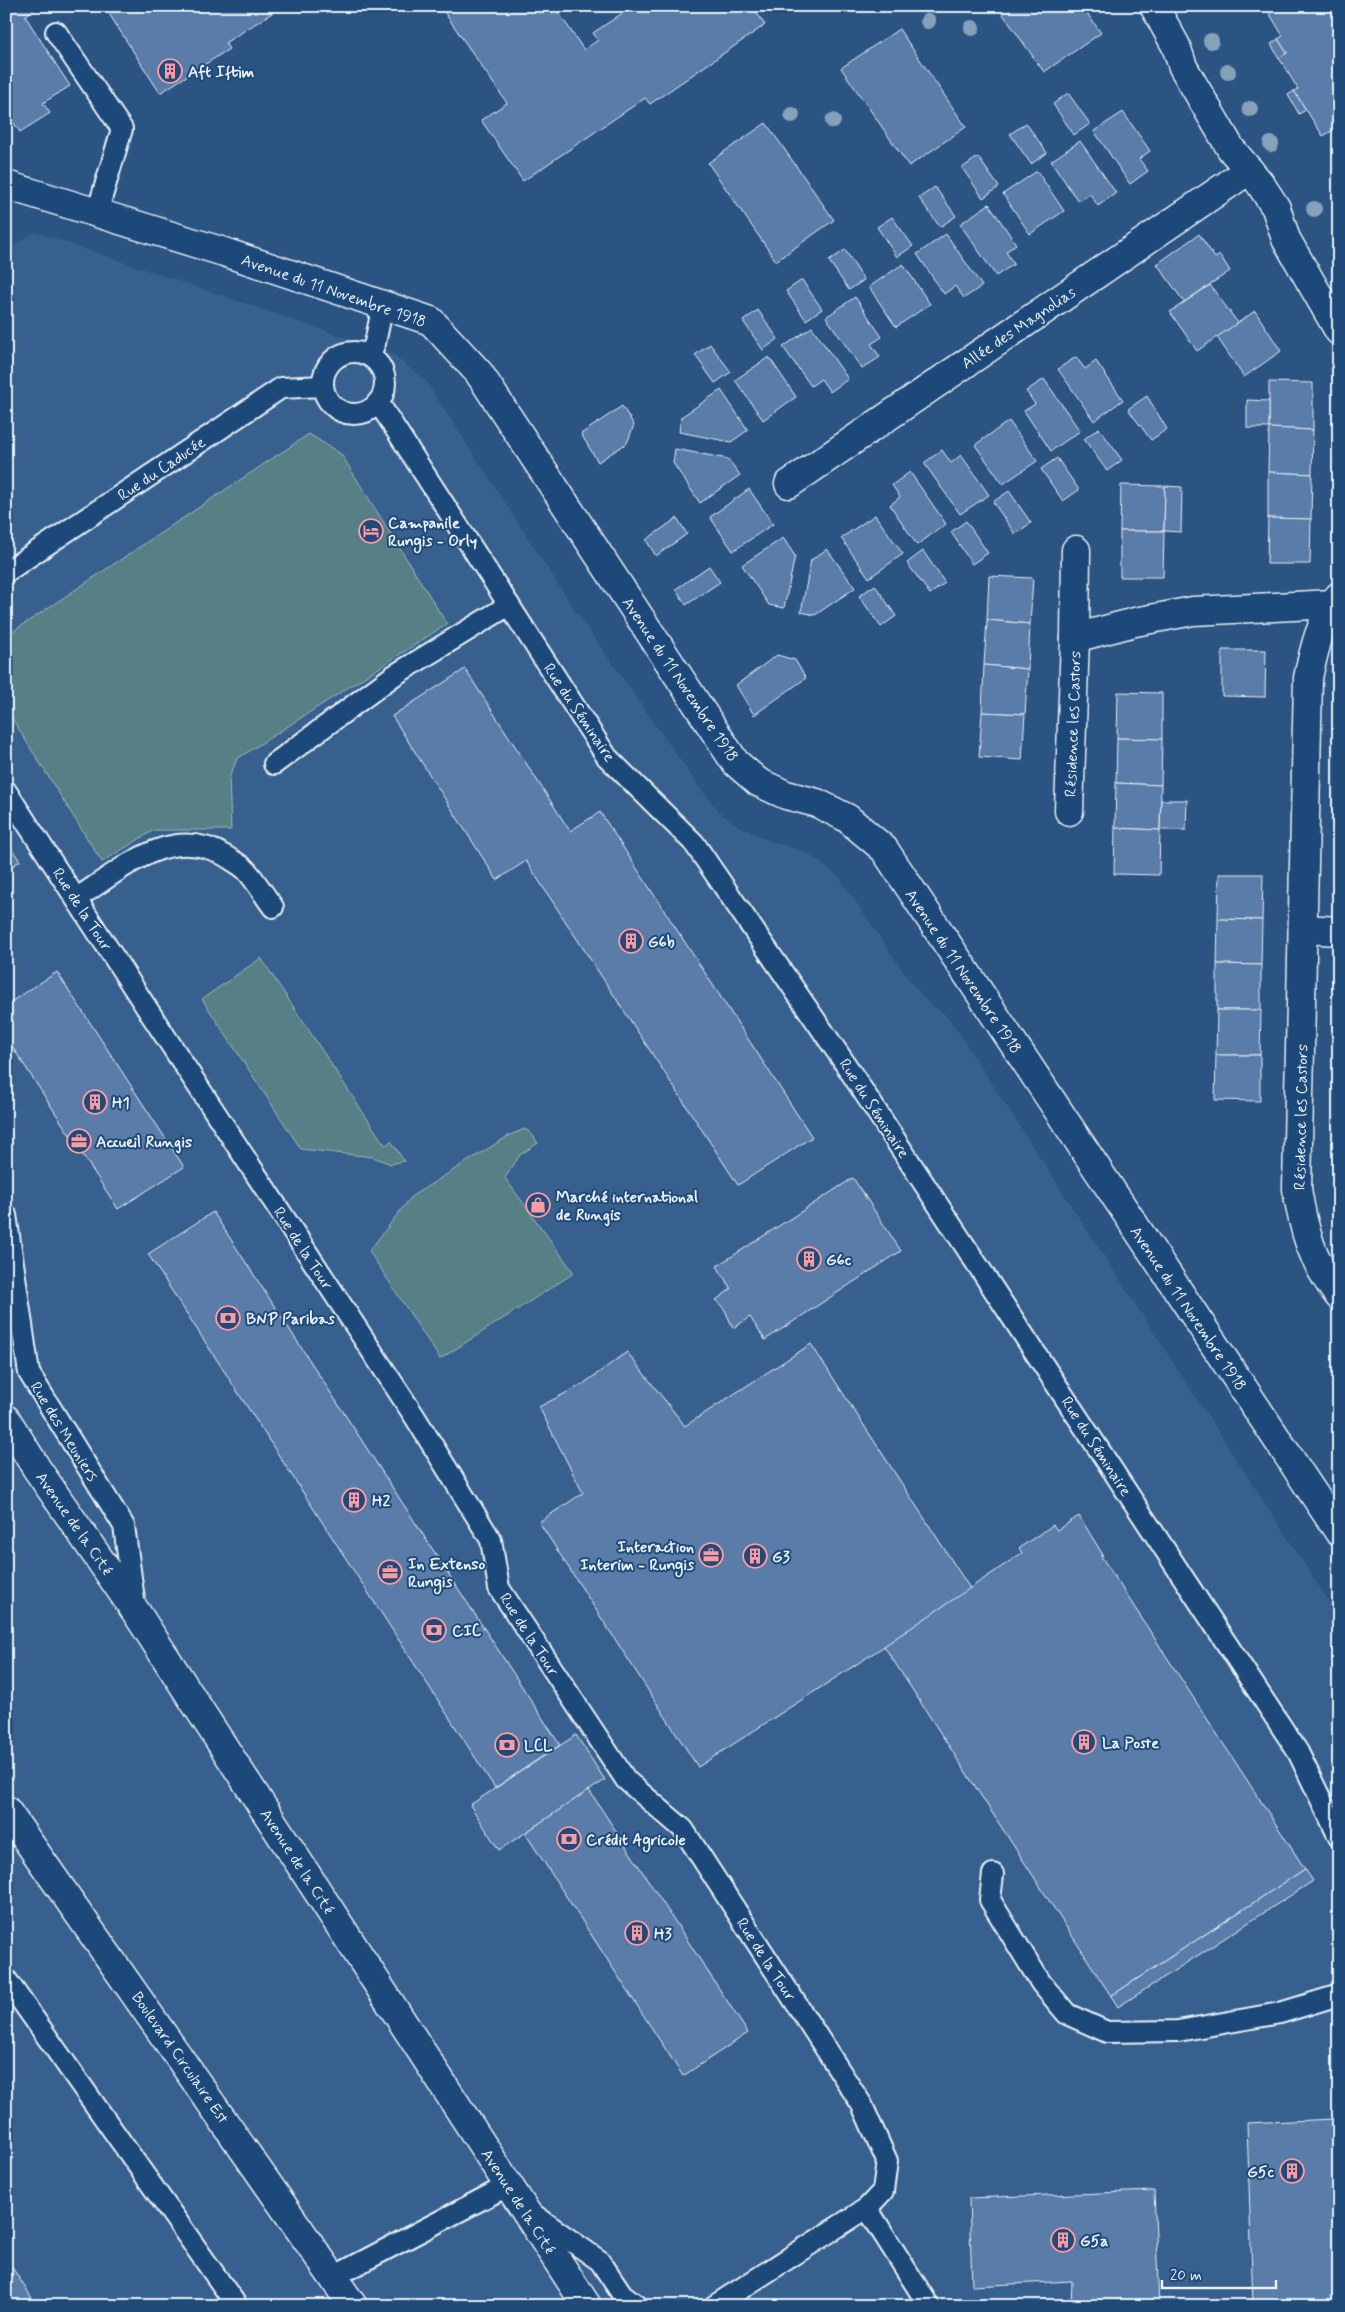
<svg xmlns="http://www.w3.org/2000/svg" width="1345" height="2312" viewBox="0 0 1345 2312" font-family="Mynerve,sans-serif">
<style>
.built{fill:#39608e}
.green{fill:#577f86;stroke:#a0b8bf}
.building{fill:#5a7ba8;stroke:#e8f1f8}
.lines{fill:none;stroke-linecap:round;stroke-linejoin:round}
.service-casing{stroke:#e8f1f8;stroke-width:24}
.minor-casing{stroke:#e8f1f8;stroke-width:31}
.secondary-casing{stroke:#e8f1f8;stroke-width:31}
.service{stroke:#1f4a7a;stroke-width:20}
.minor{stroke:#1f4a7a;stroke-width:28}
.secondary{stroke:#1f4a7a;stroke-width:28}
.tree{fill:#87a1ba}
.labels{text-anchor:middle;stroke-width:4;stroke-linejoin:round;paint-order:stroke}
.poi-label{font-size:16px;font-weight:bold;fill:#e8f1f8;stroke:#1f4a7a;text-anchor:start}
.street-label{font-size:16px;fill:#e8f1f8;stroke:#1f4a7a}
</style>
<rect width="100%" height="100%" fill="#2b5483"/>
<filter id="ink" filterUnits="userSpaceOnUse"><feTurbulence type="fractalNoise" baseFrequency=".02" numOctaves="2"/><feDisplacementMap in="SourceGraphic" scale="10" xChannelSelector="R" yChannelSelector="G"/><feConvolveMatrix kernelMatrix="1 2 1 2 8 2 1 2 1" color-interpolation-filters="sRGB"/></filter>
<g filter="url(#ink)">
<path class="built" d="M35,232L391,353L426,381L574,609L700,788L719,812L740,827L767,840L806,852L839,877L912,984L930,1005L943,1013L953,1024L1339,1617V2306H6V251Z"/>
<g class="green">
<path d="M309,434L341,454L447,624L237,759L229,778L231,830H154L102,862L6,709V636Z"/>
<path d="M261,958L382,1141L386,1145L391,1141L404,1161L391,1164L373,1157L301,1149L202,999Z"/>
<path d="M525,1129L531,1133L538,1143L520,1155L505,1178L574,1273L440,1359L369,1251L412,1196L510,1135Z"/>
</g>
<g class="building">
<path d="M6,6H39L25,16L70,86L43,103L50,113L20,132L14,123L6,128Z"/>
<path d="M104,6H283L225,43L229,49L160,93Z"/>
<path d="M440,6H554L584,50L598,40L593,33L633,6H752L765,25L650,104L645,98L523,181L481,120L507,103Z"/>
<path d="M997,6H1082L1101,33L1044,72Z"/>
<path d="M1265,6H1339V127L1323,136L1294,91L1298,89L1279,58L1287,53L1278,39L1283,36Z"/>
<path d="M899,29L966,127L909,166L841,68Z"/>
<path d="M1278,39L1287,53L1279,58L1271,44Z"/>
<path d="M1294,91L1306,110L1299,114L1288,95Z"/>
<path d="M1068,93L1090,124L1074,135L1053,104Z"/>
<path d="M1123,112L1150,151L1139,159L1148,171L1130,184L1094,131Z"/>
<path d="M766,123L834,220L776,261L708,163Z"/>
<path d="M1026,123L1047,153L1031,164L1010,134Z"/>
<path d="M1080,141L1116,193L1098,206L1090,194L1078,201L1051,161Z"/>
<path d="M978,157L999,187L983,198L962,168Z"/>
<path d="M1037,171L1064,211L1030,234L1003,194Z"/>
<path d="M935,187L956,216L940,227L919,198Z"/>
<path d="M989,204L1016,244L1006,252L1014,264L996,276L960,224Z"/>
<path d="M892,217L913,246L897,257L877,227Z"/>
<path d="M946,234L982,286L964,298L955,286L944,294L917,254Z"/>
<path d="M1199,234L1215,258L1220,255L1230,271L1184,302L1157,264Z"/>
<path d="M845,250L864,280L849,290L829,261Z"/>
<path d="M903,264L930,304L896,327L869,287Z"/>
<path d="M802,280L822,309L806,320L786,291Z"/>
<path d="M1210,285L1238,323L1197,351L1170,312Z"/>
<path d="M855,297L882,337L871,344L880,357L862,369L826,317Z"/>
<path d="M758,310L778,339L763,350L743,321Z"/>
<path d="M1255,311L1281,351L1244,377L1217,337Z"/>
<path d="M812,327L848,379L830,392L821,379L811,386L783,347Z"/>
<path d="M710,344L731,372L715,383L695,355Z"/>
<path d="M769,357L796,397L763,420L735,380Z"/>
<path d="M1076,357L1085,369L1096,361L1123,400L1094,421L1058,369Z"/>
<path d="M1044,379L1080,431L1051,451L1024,411L1035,404L1026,391Z"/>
<path d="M1269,382L1313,383V430L1269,428Z"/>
<path d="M721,390L748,430L731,442L679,432L681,417Z"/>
<path d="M1147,396L1167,429L1151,440L1128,409Z"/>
<path d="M1247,400L1269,401V428H1247Z"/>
<path d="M622,406L634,425L627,443L598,462L581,434Z"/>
<path d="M1009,421L1037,461L1003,484L975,445Z"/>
<path d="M1099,428L1122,460L1107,471L1084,439Z"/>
<path d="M1269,428L1313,430L1312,474L1268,472Z"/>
<path d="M675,449L728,459L740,475L700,503L673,463Z"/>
<path d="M942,450L951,463L961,455L989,495L960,514L924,463Z"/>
<path d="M1057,458L1079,490L1063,501L1041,469Z"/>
<path d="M910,472L946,524L917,545L890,505L900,497L892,485Z"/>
<path d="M1268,472L1312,474L1311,519L1268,518Z"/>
<path d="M1121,485L1165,486L1164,531H1120Z"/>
<path d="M1165,486L1182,487L1181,532L1164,531Z"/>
<path d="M749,489L773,524L733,551L710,517Z"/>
<path d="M1009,491L1031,523L1015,534L993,502Z"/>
<path d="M875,515L903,554L869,578L841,538Z"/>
<path d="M677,518L687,534L656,556L646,540Z"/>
<path d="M1268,518L1311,519L1310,564H1267Z"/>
<path d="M966,521L988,553L972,564L951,532Z"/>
<path d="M1120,531H1164L1163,577H1120Z"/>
<path d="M783,538L795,556L784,608L769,605L742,565Z"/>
<path d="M827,549L855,588L815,615L801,612L811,560Z"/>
<path d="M923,551L945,583L930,594L907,563Z"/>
<path d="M709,566L720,582L686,605L676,589Z"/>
<path d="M989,576L1033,578L1030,624L987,620Z"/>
<path d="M875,585L896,616L881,627L859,596Z"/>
<path d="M987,620L1030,624L1028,669L984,665Z"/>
<path d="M1222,650H1266L1265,697L1222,696Z"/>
<path d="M777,655L795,660L806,678L754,715L736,685Z"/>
<path d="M984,665L1028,669L1025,714L982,712Z"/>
<path d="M465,669L570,831L600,812L812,1137L738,1185L526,861L497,880L392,716Z"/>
<path d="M1118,692L1162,693V739L1117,738Z"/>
<path d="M982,712L1025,714L1022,760L979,757Z"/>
<path d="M1117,738L1162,739L1161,785L1116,783Z"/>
<path d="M1116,783L1161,785L1160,830L1115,828Z"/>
<path d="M1161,800H1187L1186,830H1160Z"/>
<path d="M1115,828L1160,830L1159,875L1114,874Z"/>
<path d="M6,841L20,861L6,870Z"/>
<path d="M1219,874H1263L1262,920L1218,919Z"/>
<path d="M1218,919L1262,920L1261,965L1217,964Z"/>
<path d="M1217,964L1261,965V1010H1217Z"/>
<path d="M57,972L184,1167L118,1209L6,1037V1005Z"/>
<path d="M1217,1010H1261L1260,1055H1216Z"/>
<path d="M1216,1055H1260V1101L1215,1100Z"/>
<path d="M1338,1116H1339V1161H1336Z"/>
<path d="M853,1178L901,1251L765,1340L750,1317L733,1328L725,1310L716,1300L731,1289L717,1266Z"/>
<path d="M213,1212L560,1745L495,1788L148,1254Z"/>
<path d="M811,1344L971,1590L698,1767L539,1522L583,1493L539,1407L583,1384L627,1352L685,1426Z"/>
<path d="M1079,1516L1103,1555L1101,1556L1305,1869L1111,1996L884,1646L1022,1553L1019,1548L1053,1525L1057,1530Z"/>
<path d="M576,1735L605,1780L499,1850L470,1805Z"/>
<path d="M589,1790L748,2033L683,2076L525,1833Z"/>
<path d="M1305,1869L1313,1881L1118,2007L1111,1996Z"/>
<path d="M1334,2119L1339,2219V2305L1253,2306L1247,2123Z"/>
<path d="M1154,2191L1159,2306H1071L1072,2281L972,2286L969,2198Z"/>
<path d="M6,2258L37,2306H6Z"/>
</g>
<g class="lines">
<g class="service-casing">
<g id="service">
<path d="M56,32L122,129L97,213"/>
<circle cx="354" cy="383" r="31"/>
<path d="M369,356L375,343L383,305"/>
<path d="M378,402L607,757L694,843L842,1059L1298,1752L1339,1837"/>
<path d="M6,572L281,388L323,386"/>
<path d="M274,764L393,676L509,605"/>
<path d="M6,791L148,1010L415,1417L491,1540L499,1588L626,1780L683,1829L862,2105L887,2161L883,2191L867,2208L714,2306"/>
<path d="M77,898C123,869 172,822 227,857C233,861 241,865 246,870C256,881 264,895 273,907"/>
<path d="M6,1215L29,1373L124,1526L135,1607"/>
<path d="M993,1874L990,1900L1041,1983L1067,2014L1107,2032L1178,2031L1280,2013L1339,1995"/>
<path d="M6,1979L237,2306"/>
<path d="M867,2208L929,2306"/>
<path d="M530,2212L600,2261L622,2294L638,2306"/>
<path d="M333,2277L509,2185"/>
</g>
</g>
<g class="minor-casing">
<g id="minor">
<path d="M1154,6L1176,46L1183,67L1231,149L1259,182L1276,208L1286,239L1339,331"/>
<path d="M789,484L1249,170"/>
<path d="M1339,596C1321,620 1314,649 1308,678L1297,1189C1304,1232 1312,1261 1339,1296"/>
<path d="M1075,638L1135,622L1193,611L1333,604"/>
<path d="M1069,811L1075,638L1076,550"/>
<path d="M1304,929L1339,931"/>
<path d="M6,1419L37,1469L136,1612L587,2306"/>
<path d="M6,1810L353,2306"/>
</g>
</g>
<g class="secondary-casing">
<path id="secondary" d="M6,185L224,252L431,321L479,373L735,762L758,782L786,795L817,803L847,818L884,849L1339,1532"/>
</g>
<use href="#service" class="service"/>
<use href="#minor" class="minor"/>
<use href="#secondary" class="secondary"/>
</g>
<g class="tree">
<circle cx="928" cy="21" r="8"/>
<circle cx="972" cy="28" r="8"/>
<circle cx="1211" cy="41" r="8"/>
<circle cx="1228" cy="72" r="8"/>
<circle cx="1250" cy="109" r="8"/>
<circle cx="792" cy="115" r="8"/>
<circle cx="833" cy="121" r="8"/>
<circle cx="1271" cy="144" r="8"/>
<circle cx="1314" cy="209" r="8"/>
</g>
</g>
<defs>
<g id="building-ring" transform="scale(1.25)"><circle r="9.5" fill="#1f4a7a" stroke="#ff9aa2" stroke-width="1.5"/><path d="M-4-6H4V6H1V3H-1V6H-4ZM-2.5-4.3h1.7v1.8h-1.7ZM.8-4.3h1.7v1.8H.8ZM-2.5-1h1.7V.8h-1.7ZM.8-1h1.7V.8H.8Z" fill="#ff9aa2"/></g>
<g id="hotel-ring" transform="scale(1.25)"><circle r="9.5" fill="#1f4a7a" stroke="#ff9aa2" stroke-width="1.5"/><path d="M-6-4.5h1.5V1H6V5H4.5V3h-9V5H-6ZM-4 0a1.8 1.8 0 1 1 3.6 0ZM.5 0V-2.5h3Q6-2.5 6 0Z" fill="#ff9aa2"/></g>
<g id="office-ring" transform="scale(1.25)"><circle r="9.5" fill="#1f4a7a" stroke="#ff9aa2" stroke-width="1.5"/><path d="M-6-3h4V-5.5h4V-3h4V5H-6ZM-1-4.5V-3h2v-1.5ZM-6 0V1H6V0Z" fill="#ff9aa2"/></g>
<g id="shop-ring" transform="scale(1.25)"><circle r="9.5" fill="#1f4a7a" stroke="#ff9aa2" stroke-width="1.5"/><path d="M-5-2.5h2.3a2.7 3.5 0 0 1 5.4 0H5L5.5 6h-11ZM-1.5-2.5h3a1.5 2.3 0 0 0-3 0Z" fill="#ff9aa2"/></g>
<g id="bank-ring" transform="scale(1.25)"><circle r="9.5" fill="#1f4a7a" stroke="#ff9aa2" stroke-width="1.5"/><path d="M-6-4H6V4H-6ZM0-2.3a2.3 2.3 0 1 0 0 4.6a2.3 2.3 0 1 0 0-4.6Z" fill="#ff9aa2"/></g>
</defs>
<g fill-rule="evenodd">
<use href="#building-ring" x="170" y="71"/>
<use href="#hotel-ring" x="371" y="531"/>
<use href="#building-ring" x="631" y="941"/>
<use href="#building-ring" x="95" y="1102"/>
<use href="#office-ring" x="79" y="1141"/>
<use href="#shop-ring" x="538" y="1205"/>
<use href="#building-ring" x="809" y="1259"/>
<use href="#bank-ring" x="228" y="1318"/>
<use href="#building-ring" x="354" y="1500"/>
<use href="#office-ring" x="711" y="1555"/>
<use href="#building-ring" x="755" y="1556"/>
<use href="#office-ring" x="390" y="1572"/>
<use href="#bank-ring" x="434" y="1630"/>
<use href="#building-ring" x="1084" y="1742"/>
<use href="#bank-ring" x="507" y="1745"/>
<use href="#bank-ring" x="569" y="1839"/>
<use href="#building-ring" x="637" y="1933"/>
<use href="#building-ring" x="1292" y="2171"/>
<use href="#building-ring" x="1063" y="2240"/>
</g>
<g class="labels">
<g class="poi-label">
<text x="188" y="77">Aft Iftim</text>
<text x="388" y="528">Campanile<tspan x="388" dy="18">Rungis - Orly</tspan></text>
<text x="648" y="947">G6b</text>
<text x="112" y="1108">H1</text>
<text x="96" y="1147">Accueil Rungis</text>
<text x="556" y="1202">Marché international<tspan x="556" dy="18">de Rungis</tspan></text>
<text x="826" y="1265">G6c</text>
<text x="246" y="1324">BNP Paribas</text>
<text x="372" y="1506">H2</text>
<text x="694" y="1552" text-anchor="end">Interaction<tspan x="694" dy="18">Interim - Rungis</tspan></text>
<text x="772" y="1562">G3</text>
<text x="408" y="1569">In Extenso<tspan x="408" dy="18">Rungis</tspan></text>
<text x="452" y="1636">CIC</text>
<text x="1102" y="1748">La Poste</text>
<text x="524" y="1751">LCL</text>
<text x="586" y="1845">Crédit Agricole</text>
<text x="654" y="1939">H3</text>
<text x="1274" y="2177" text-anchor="end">G5c</text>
<text x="1080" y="2246">G5a</text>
</g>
<g class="street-label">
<text transform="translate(334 290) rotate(19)" y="6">Avenue du 11 Novembre 1918</text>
<text transform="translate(1018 327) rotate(-34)" y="6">Allée des Magnolias</text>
<text transform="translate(161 468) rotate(-34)" y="6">Rue du Caducée</text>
<text transform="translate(681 679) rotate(56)" y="6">Avenue du 11 Novembre 1918</text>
<text transform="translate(580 712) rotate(56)" y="6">Rue du Séminaire</text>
<text transform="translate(1072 724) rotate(-88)" y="6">Résidence les Castors</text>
<text transform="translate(83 909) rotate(57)" y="6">Rue de la Tour</text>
<text transform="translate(964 971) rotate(56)" y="6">Avenue du 11 Novembre 1918</text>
<text transform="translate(875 1108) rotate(57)" y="6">Rue du Séminaire</text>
<text transform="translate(1300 1117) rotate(-89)" y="6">Résidence les Castors</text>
<text transform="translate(304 1248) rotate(57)" y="6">Rue de la Tour</text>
<text transform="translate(1189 1308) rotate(56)" y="6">Avenue du 11 Novembre 1918</text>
<text transform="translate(65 1431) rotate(58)" y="6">Rue des Meuniers</text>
<text transform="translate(1097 1446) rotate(57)" y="6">Rue du Séminaire</text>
<text transform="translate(75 1523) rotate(55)" y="6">Avenue de la Cité</text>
<text transform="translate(530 1634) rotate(57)" y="6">Rue de la Tour</text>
<text transform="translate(298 1861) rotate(57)" y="6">Avenue de la Cité</text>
<text transform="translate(767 1959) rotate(57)" y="6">Rue de la Tour</text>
<text transform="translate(181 2057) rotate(55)" y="6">Boulevard Circulaire Est</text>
<text transform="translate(519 2201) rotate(57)" y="6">Avenue de la Cité</text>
</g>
</g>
<rect width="1345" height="2312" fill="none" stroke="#1f4a7a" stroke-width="25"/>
<rect x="12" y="12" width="1320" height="2287" fill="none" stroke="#e8f1f8" stroke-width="2" filter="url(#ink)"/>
<path d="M1162 2280v8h114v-8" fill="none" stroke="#e8f1f8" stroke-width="2.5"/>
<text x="1170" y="2280" font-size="15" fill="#e8f1f8" stroke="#1f4a7a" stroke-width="4" paint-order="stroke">20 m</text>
</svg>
